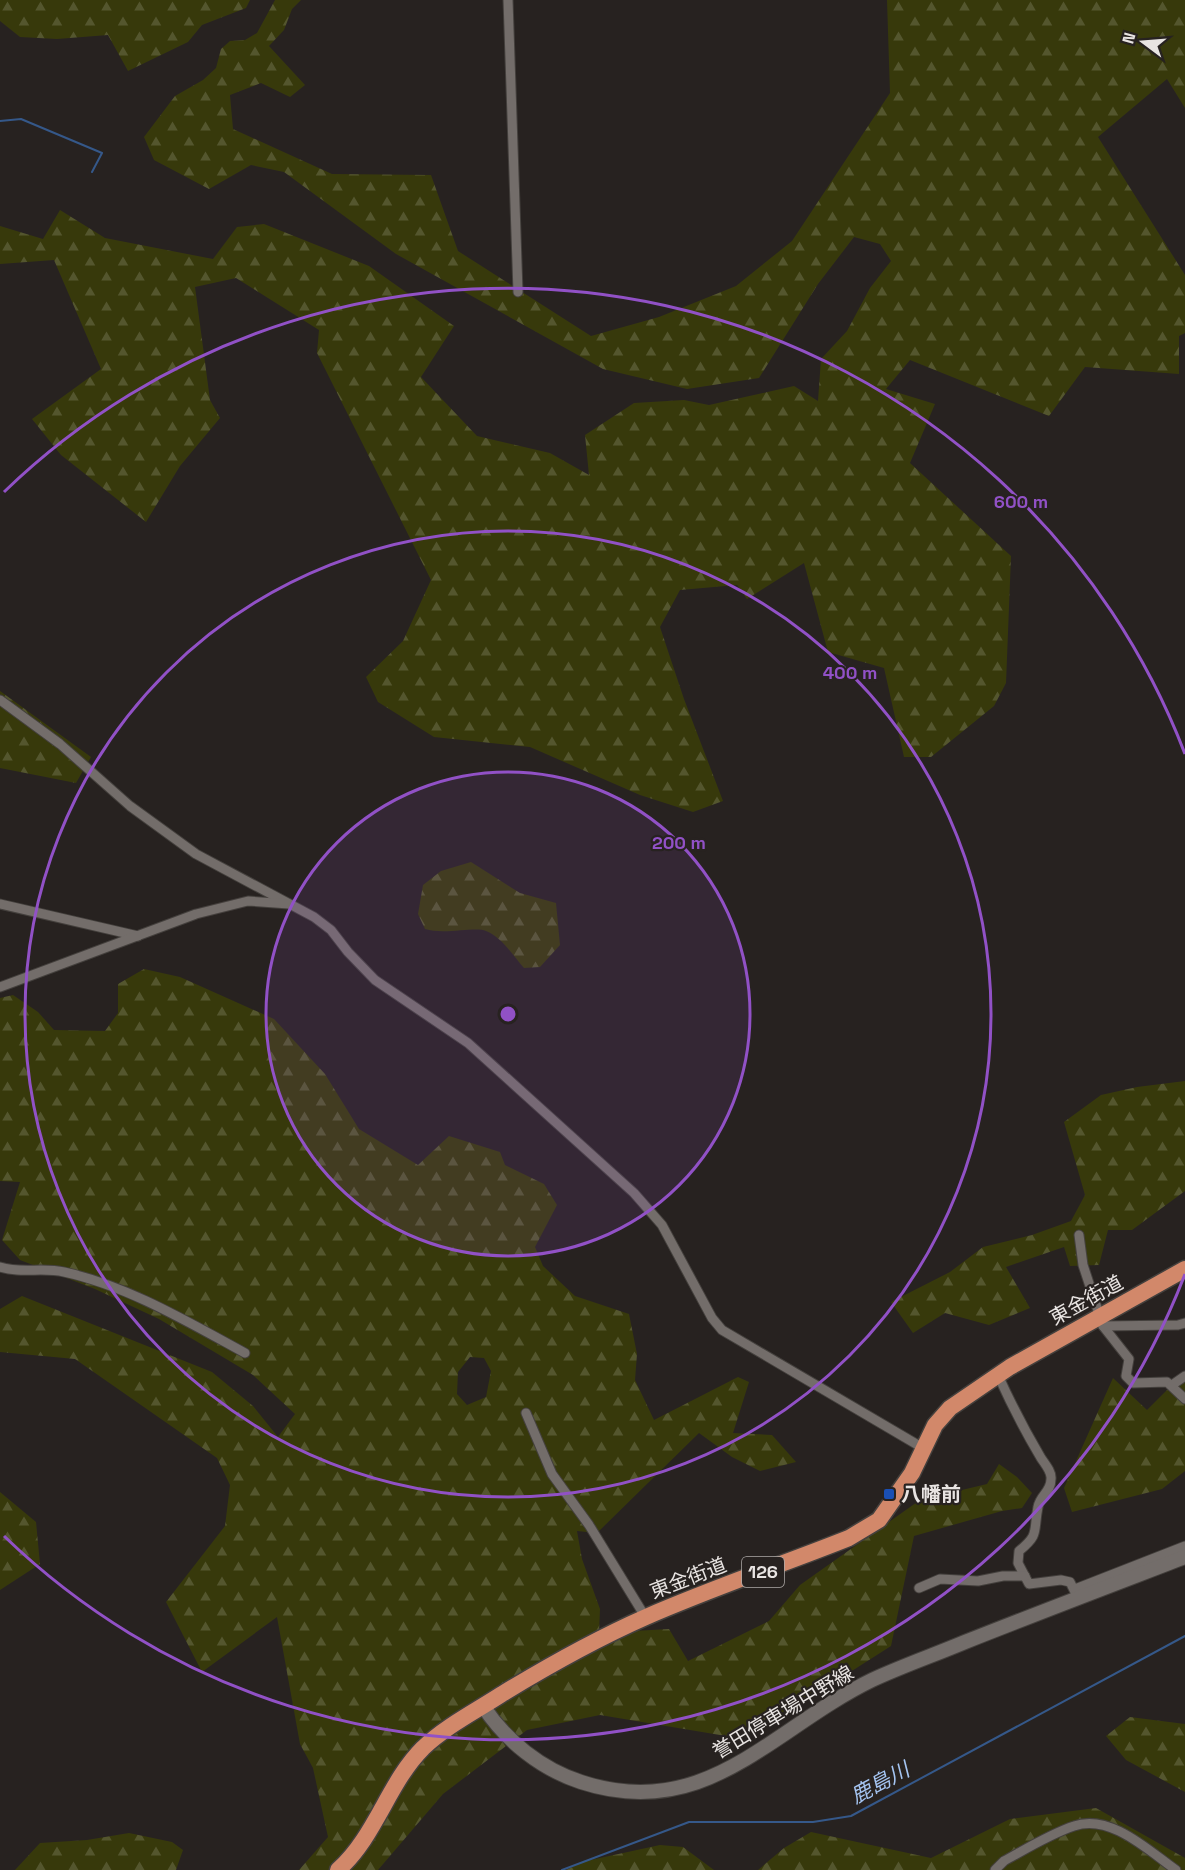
<svg xmlns="http://www.w3.org/2000/svg" width="1185" height="1870" viewBox="0 0 1185 1870" font-family="'Space Grotesk','Noto Sans JP',sans-serif">
<style>
.forest{fill:url(#forest-firs);fill-rule:evenodd}
.lines{fill:none;stroke-linecap:round;stroke-linejoin:round}
.stream{stroke:#355889;stroke-width:2}
.minor-casing{stroke:#44403d;stroke-width:11}
.secondary-casing{stroke:#44403d;stroke-width:16}
.trunk-casing{stroke:#44403d;stroke-width:19}
.minor{stroke:#736d6a;stroke-width:9}
.secondary{stroke:#736d6a;stroke-width:14}
.trunk{stroke:#d2886a;stroke-width:16}
.ring{fill:none;stroke:#9151c6;stroke-width:3}
.transit-dot{fill:#1a4fb4;stroke:#272220;stroke-width:2}
.labels{text-anchor:middle;stroke-width:4.5;stroke-linejoin:round;paint-order:stroke}
.shield{fill:#272220;stroke:#aeaaa8;stroke-width:1.5}
.shield-label{font-size:18px;font-weight:bold;fill:#e8e4e2}
.street-label{font-size:20px;fill:#e8e4e2;stroke:#272220}
.poi-label{font-size:20px;font-weight:bold;fill:#e8e4e2;stroke:#272220;text-anchor:start}
.water-label{font-size:21px;font-style:italic;fill:#a5c5f2;stroke:#272220}
.centre{fill:#9151c6;stroke:#272220;stroke-width:3}
.ring-label{font-size:18px;text-anchor:middle;font-weight:bold;fill:#9151c6;stroke:#272220;stroke-width:4.5;stroke-linejoin:round;paint-order:stroke}
</style>
<defs>
<pattern id="forest-firs" width="22" height="20" patternUnits="userSpaceOnUse" patternTransform="scale(1.5)"><rect width="22" height="20" fill="#37390b"/><path d="M5 1l3.5 6h-7zM16 11l3.5 6h-7z" fill="#54562e"/></pattern>
</defs>
<rect width="100%" height="100%" fill="#272220"/>
<g class="forest">
<path d="M0,0H250L246,8L202,25L188,42L128,71L108,35L57,39L20,37L0,21Z"/>
<path d="M275,0H301L292,9L284,30L269,46L305,85L290,97L261,83L230,95L233,129L332,174L431,175L458,251L591,336L659,317L736,286L792,241L890,93L887,0H1185V108L1167,79L1098,137L1185,275V333L1179,336V374L1085,367L1049,416L910,360L886,389L935,404L910,463L1011,556L1006,683L994,706L931,757H904L884,668L828,652L804,563L747,599L737,585L680,590L660,627L684,699L723,801L693,812L640,795L530,747L434,737L378,702L366,677L403,641L431,580L317,353L319,330L236,278L195,287L210,400L220,418L180,466L146,522L61,455L32,419L101,369L54,260L0,264V226L43,239L60,210L105,238L213,259L237,227L264,224L369,266L454,326L421,377L477,436L550,453L589,475L585,435L634,403L684,400L709,405L794,386L818,401L821,359L847,331L870,288L891,261L880,244L854,237L818,284L759,378L687,389L603,369L396,254L284,172L251,165L209,189L154,160L144,137L175,96L203,80L216,68L221,49L230,41L245,40L257,33Z"/>
<path d="M0,691L91,757L76,783L0,768Z"/>
<path d="M471,862L520,893L556,903L560,945L540,967L524,968C513,956 502,937 486,931C476,926 445,935 425,929L418,914L423,885L441,871Z"/>
<path d="M144,969L180,977L274,1019L325,1074L359,1129L418,1165L449,1136L500,1152L505,1165L544,1184L557,1205L535,1247L543,1266L575,1296L629,1314L637,1354L635,1380L654,1420L738,1377L749,1382L733,1433L772,1435L796,1462L760,1471L732,1457L699,1433L597,1533L577,1531L582,1559L600,1609L599,1633L669,1629L688,1661L769,1621L800,1585L920,1500L987,1484L999,1464L1017,1477L1032,1493L1022,1508L1002,1511L914,1536L891,1646L797,1706L726,1736L600,1715L527,1730L443,1794L378,1870H299L328,1837L313,1768L300,1744L277,1617L202,1672L166,1602L225,1526L230,1485L217,1458L75,1359L0,1352V1309L22,1296L212,1372L253,1406L278,1437L295,1414L253,1375L159,1319L95,1289L20,1260L2,1240L20,1182L0,1181V998L13,995L38,1012L54,1030L105,1031L118,1013V984ZM470,1357L484,1358L491,1371L486,1397L467,1405L457,1394L458,1372Z"/>
<path d="M1185,1081V1191L1132,1230H1108L1099,1265L1070,1266L1064,1247L1006,1267L1030,1308L989,1325L945,1313L913,1333L891,1302L950,1272L983,1247L1032,1235L1071,1221L1085,1195L1064,1122L1101,1095L1137,1087Z"/>
<path d="M1185,1377V1471L1162,1489L1072,1512L1064,1488L1113,1378L1147,1410L1176,1381Z"/>
<path d="M0,1492L36,1522L40,1564L0,1590Z"/>
<path d="M1130,1717L1185,1724V1792L1126,1760L1106,1736Z"/>
<path d="M1096,1808L1185,1858V1870H758L784,1848L811,1832L931,1858L1010,1819Z"/>
<path d="M129,1833L172,1842L183,1850L176,1870H15L40,1843L87,1840Z"/>
<path d="M660,1845L683,1847L714,1870H566L586,1861Z"/>
</g>
<g class="lines">
<g class="stream">
<path d="M0,121L21,119L102,153L92,172"/>
<path d="M562,1870L689,1822H813L851,1816L1185,1636"/>
</g>
<g class="minor-casing">
<g id="minor">
<path d="M508,0L518,292"/>
<path d="M0,700L60,744L130,806L196,854L314,917L331,930L348,952L375,980L468,1043L634,1193L662,1225L712,1318L722,1330L923,1448"/>
<path d="M0,904L138,936"/>
<path d="M0,987L196,914L248,901L289,904"/>
<path d="M1079,1235L1083,1265L1103,1326L1129,1359L1126,1376L1133,1383L1167,1382L1185,1399"/>
<path d="M0,1267C21,1274 42,1267 64,1272C128,1286 188,1322 245,1353"/>
<path d="M1103,1326L1178,1325L1185,1323"/>
<path d="M998,1375C1011,1404 1025,1431 1041,1458C1045,1464 1052,1472 1051,1479C1051,1492 1040,1495 1038,1507C1033,1532 1040,1534 1019,1551L1018,1563L1029,1584L1061,1580L1070,1582L1078,1598"/>
<path d="M1172,1385L1185,1376"/>
<path d="M526,1413L552,1474L589,1525L646,1618"/>
<path d="M919,1588L940,1579L978,1581L1003,1576H1025"/>
<path d="M1075,1589L1185,1546"/>
<path d="M995,1870L1004,1861C1026,1849 1050,1834 1074,1826C1110,1813 1149,1851 1176,1870"/>
</g>
</g>
<g class="secondary-casing">
<path id="secondary" d="M483,1706C506,1741 541,1769 581,1782C706,1823 771,1729 872,1680C902,1666 934,1655 965,1642C1038,1613 1112,1585 1185,1557"/>
</g>
<g class="trunk-casing">
<path id="trunk" d="M338,1870C376,1836 388,1783 423,1748C446,1726 476,1711 502,1694C548,1666 596,1639 646,1617C712,1588 781,1565 849,1538L879,1520L912,1473L935,1425L950,1408L1010,1367L1185,1269"/>
</g>
<use href="#minor" class="minor"/>
<use href="#secondary" class="secondary"/>
<use href="#trunk" class="trunk"/>
</g>
<circle cx="508" cy="1014" r="242" fill="#9151c6" fill-opacity=".12"/>
<g class="ring">
<circle cx="508" cy="1014" r="242"/>
<circle cx="508" cy="1014" r="483"/>
<path d="M1185 1274A725 725 0 0 1 4 1536M4 492A725 725 0 0 1 1185 754"/>
</g>
<rect class="transit-dot" x="883" y="1488" width="12" height="12" rx="3"/>
<g class="labels">
<rect class="shield" x="742" y="1557" width="42" height="30" rx="4.5"/>
<g class="shield-label">
<text x="763" y="1578">126</text>
</g>
<g class="street-label">
<text transform="translate(1086 1300) rotate(-29)" y="7">東金街道</text>
<text transform="translate(688 1578) rotate(-21)" y="7">東金街道</text>
<text transform="translate(783 1712) rotate(-31)" y="7">誉田停車場中野線</text>
</g>
<g class="poi-label">
<text x="901" y="1501">八幡前</text>
</g>
<g class="water-label">
<text transform="translate(880 1783) rotate(-28)" y="7">鹿島川</text>
</g>
</g>
<circle cx="508" cy="1014" r="9" class="centre"/>
<g class="ring-label">
<text x="1021" y="508">600 m</text>
<text x="850" y="679">400 m</text>
<text x="679" y="849">200 m</text>
</g>
<g transform="translate(1143 42) rotate(286)" stroke="#272220" stroke-width="4.5" paint-order="stroke">
<path d="M0-4.5L10 22L0 15L-10 22Z" fill="#e8e4e2"/>
<text y="-9" font-size="16" font-weight="bold" text-anchor="middle" fill="#e8e4e2">N</text>
</g>
</svg>
